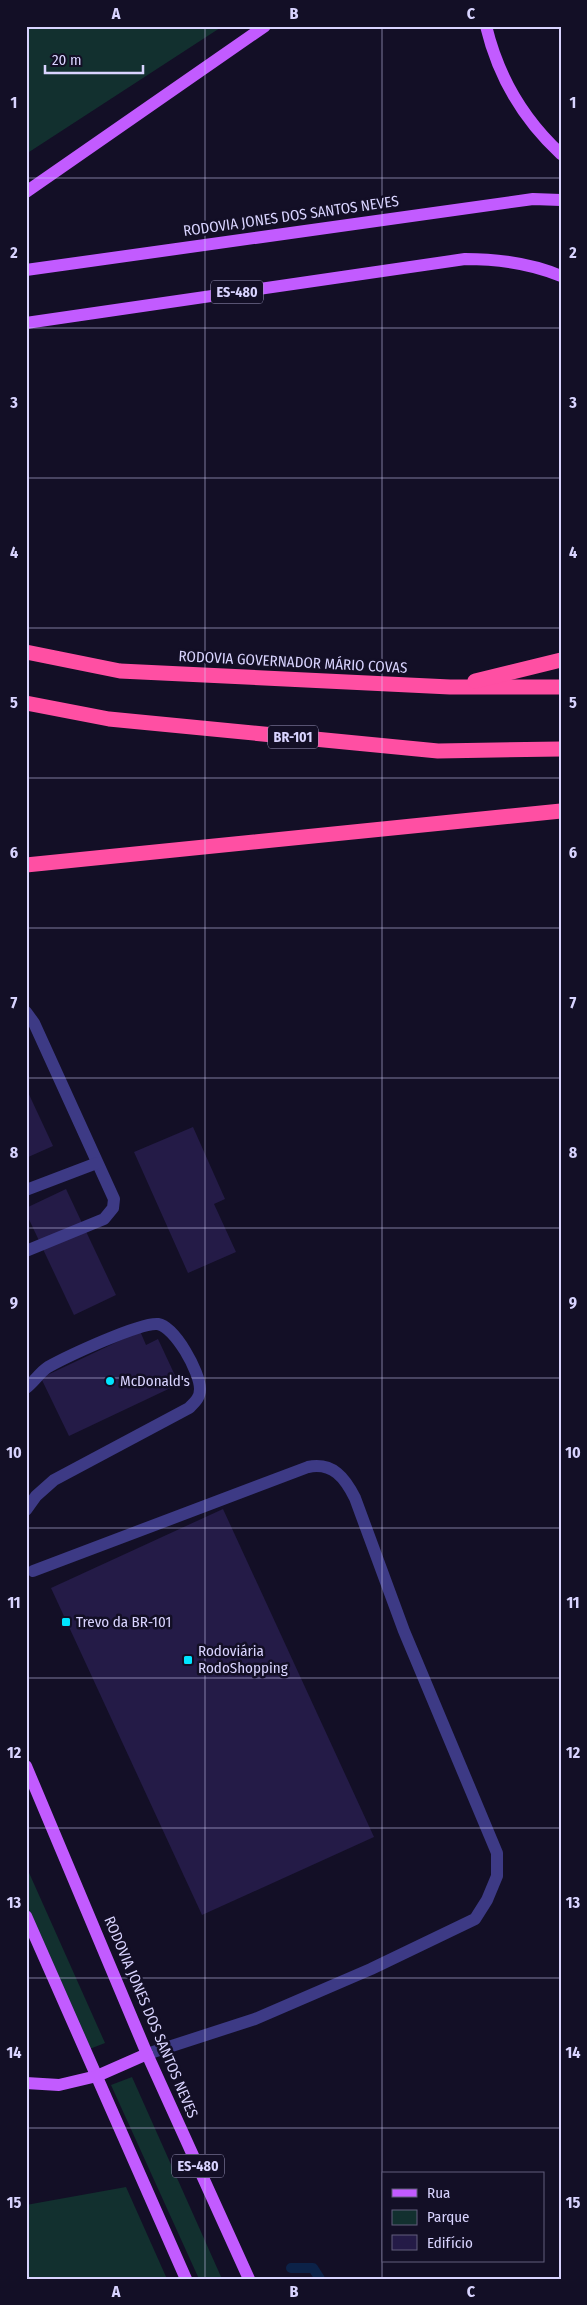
<svg xmlns="http://www.w3.org/2000/svg" width="587" height="2305" viewBox="0 0 587 2305" font-family="'Fira Sans Condensed',sans-serif">
<style>
.green{fill:#12302f}
.lines{fill:none;stroke-linecap:round;stroke-linejoin:round}
.stream{stroke:#0c2248;stroke-width:10}
.building{fill:#241b47}
.minor{stroke:#3d3a85;stroke-width:12}
.major{stroke:#c25bff;stroke-width:12}
.highway{stroke:#ff4fa3;stroke-width:15}
.grid{fill:none;stroke:#d9d4ff;stroke-width:1;stroke-opacity:0.55}
.poi-dot{fill:#00e5ff;stroke:#130f26;stroke-width:2}
.labels{text-anchor:middle;stroke-width:5;stroke-linejoin:round;paint-order:stroke}
.shield{fill:#130f26;stroke:#9e99be;stroke-width:1}
.shield-label{font-size:14px;font-weight:bold;fill:#d9d4ff}
.street-label{font-size:15px;fill:#d9d4ff;stroke:#130f26}
.poi-label{font-size:15px;fill:#d9d4ff;stroke:#130f26;text-anchor:start}
.neatline{fill:none;stroke:#d9d4ff;stroke-width:2}
.grid-label{font-size:16px;text-anchor:middle;font-weight:bold;fill:#d9d4ff}
</style>
<rect width="100%" height="100%" fill="#130f26"/>
<g class="green">
<path d="M26,26H223L26,154Z"/>
<path d="M26,1866L105,2043L87,2050L26,1910Z"/>
<path d="M132,2077L222,2279H199L111,2085Z"/>
<path d="M126,2187L167,2279H26V2205Z"/>
</g>
<g class="lines">
<path class="stream" d="M291,2268H313L320,2279"/>
</g>
<g class="building">
<path d="M26,1088L53,1146L26,1158Z"/>
<path d="M193,1127L225,1199L214,1204L236,1252L188,1273L134,1152Z"/>
<path d="M66,1189L116,1295L74,1315L26,1213V1208Z"/>
<path d="M140,1331L146,1345L158,1339L179,1384L69,1436L41,1378Z"/>
<path d="M223,1509L374,1837L202,1915L51,1588Z"/>
</g>
<g class="lines">
<g class="minor">
<path d="M26,1012L34,1023L114,1199L113,1208L104,1219L26,1251"/>
<path d="M26,1190L97,1163"/>
<path d="M26,1388C34,1382 40,1372 48,1367C66,1357 140,1322 158,1324C175,1327 200,1372 200,1389C200,1398 195,1402 189,1408L54,1480L36,1496L26,1510"/>
<path d="M33,1571L308,1467C333,1462 345,1478 355,1498L404,1631L497,1853V1876L487,1900L475,1919L371,1969L255,2019L147,2054"/>
</g>
<g class="major">
<path d="M486,26C498,76 523,119 561,154"/>
<path d="M26,192L265,26"/>
<path d="M26,270L533,199L561,200"/>
<path d="M26,323L465,259C498,259 530,263 561,276"/>
<path d="M26,1766L147,2054L249,2279"/>
<path d="M26,1916L186,2279"/>
<path d="M26,2083L59,2085L97,2076L147,2054"/>
</g>
<g class="highway">
<path d="M26,652L120,671L450,687H561"/>
<path d="M475,681L561,660"/>
<path d="M26,703L109,719L438,751L561,749"/>
<path d="M26,865L561,811"/>
</g>
</g>
<path class="grid" d="M205,26V2279M382,26V2279M26,178H561M26,328H561M26,478H561M26,628H561M26,778H561M26,928H561M26,1078H561M26,1228H561M26,1378H561M26,1528H561M26,1678H561M26,1828H561M26,1978H561M26,2128H561"/>
<g class="poi-dot">
<circle cx="110" cy="1381" r="5"/>
<rect x="61" y="1617" width="10" height="10" rx="2.5"/>
<rect x="183" y="1655" width="10" height="10" rx="2.5"/>
</g>
<g class="labels">
<g class="shield">
<rect x="211" y="280.5" width="52" height="23" rx="4"/>
<rect x="268" y="725.5" width="50" height="23" rx="4"/>
<rect x="172" y="2154.5" width="52" height="23" rx="4"/>
</g>
<g class="shield-label">
<text x="237" y="297">ES-480</text>
<text x="293" y="742">BR-101</text>
<text x="198" y="2171">ES-480</text>
</g>
<g class="street-label">
<text transform="translate(291 216) rotate(-8)" y="5">RODOVIA JONES DOS SANTOS NEVES</text>
<text transform="translate(293 662) rotate(3)" y="5">RODOVIA GOVERNADOR MÁRIO COVAS</text>
<text transform="translate(151 2017) rotate(67)" y="5">RODOVIA JONES DOS SANTOS NEVES</text>
</g>
<g class="poi-label">
<text x="120" y="1386">McDonald's</text>
<text x="76" y="1627">Trevo da BR-101</text>
<text x="198" y="1656">Rodoviária<tspan x="198" dy="17">RodoShopping</tspan></text>
</g>
</g>
<rect width="587" height="2305" fill="none" stroke="#130f26" stroke-width="55"/>
<rect x="382" y="2172" width="162" height="90" fill="#130f26" stroke="#625e7d"/>
<rect x="392" y="2189" width="25" height="8" fill="#c25bff" stroke="#625e7d"/>
<text x="427" y="2198" font-size="15" fill="#d9d4ff">Rua</text>
<rect x="392" y="2210" width="25" height="15" fill="#12302f" stroke="#625e7d"/>
<text x="427" y="2222" font-size="15" fill="#d9d4ff">Parque</text>
<rect x="392" y="2235" width="25" height="15" fill="#241b47" stroke="#625e7d"/>
<text x="427" y="2248" font-size="15" fill="#d9d4ff">Edifício</text>
<path d="M45 65v8h98v-8" fill="none" stroke="#d9d4ff" stroke-width="2.5"/>
<text x="52" y="65" font-size="15" fill="#d9d4ff" stroke="#130f26" stroke-width="4" paint-order="stroke">20 m</text>
<rect x="28" y="28" width="532" height="2250" class="neatline"/>
<g class="grid-label">
<text x="116" y="19">A</text>
<text x="294" y="19">B</text>
<text x="471" y="19">C</text>
<text x="14" y="108">1</text>
<text x="573" y="108">1</text>
<text x="14" y="258">2</text>
<text x="573" y="258">2</text>
<text x="14" y="408">3</text>
<text x="573" y="408">3</text>
<text x="14" y="558">4</text>
<text x="573" y="558">4</text>
<text x="14" y="708">5</text>
<text x="573" y="708">5</text>
<text x="14" y="858">6</text>
<text x="573" y="858">6</text>
<text x="14" y="1008">7</text>
<text x="573" y="1008">7</text>
<text x="14" y="1158">8</text>
<text x="573" y="1158">8</text>
<text x="14" y="1308">9</text>
<text x="573" y="1308">9</text>
<text x="14" y="1458">10</text>
<text x="573" y="1458">10</text>
<text x="14" y="1608">11</text>
<text x="573" y="1608">11</text>
<text x="14" y="1758">12</text>
<text x="573" y="1758">12</text>
<text x="14" y="1908">13</text>
<text x="573" y="1908">13</text>
<text x="14" y="2058">14</text>
<text x="573" y="2058">14</text>
<text x="14" y="2208">15</text>
<text x="573" y="2208">15</text>
<text x="116" y="2297">A</text>
<text x="294" y="2297">B</text>
<text x="471" y="2297">C</text>
</g>
</svg>
